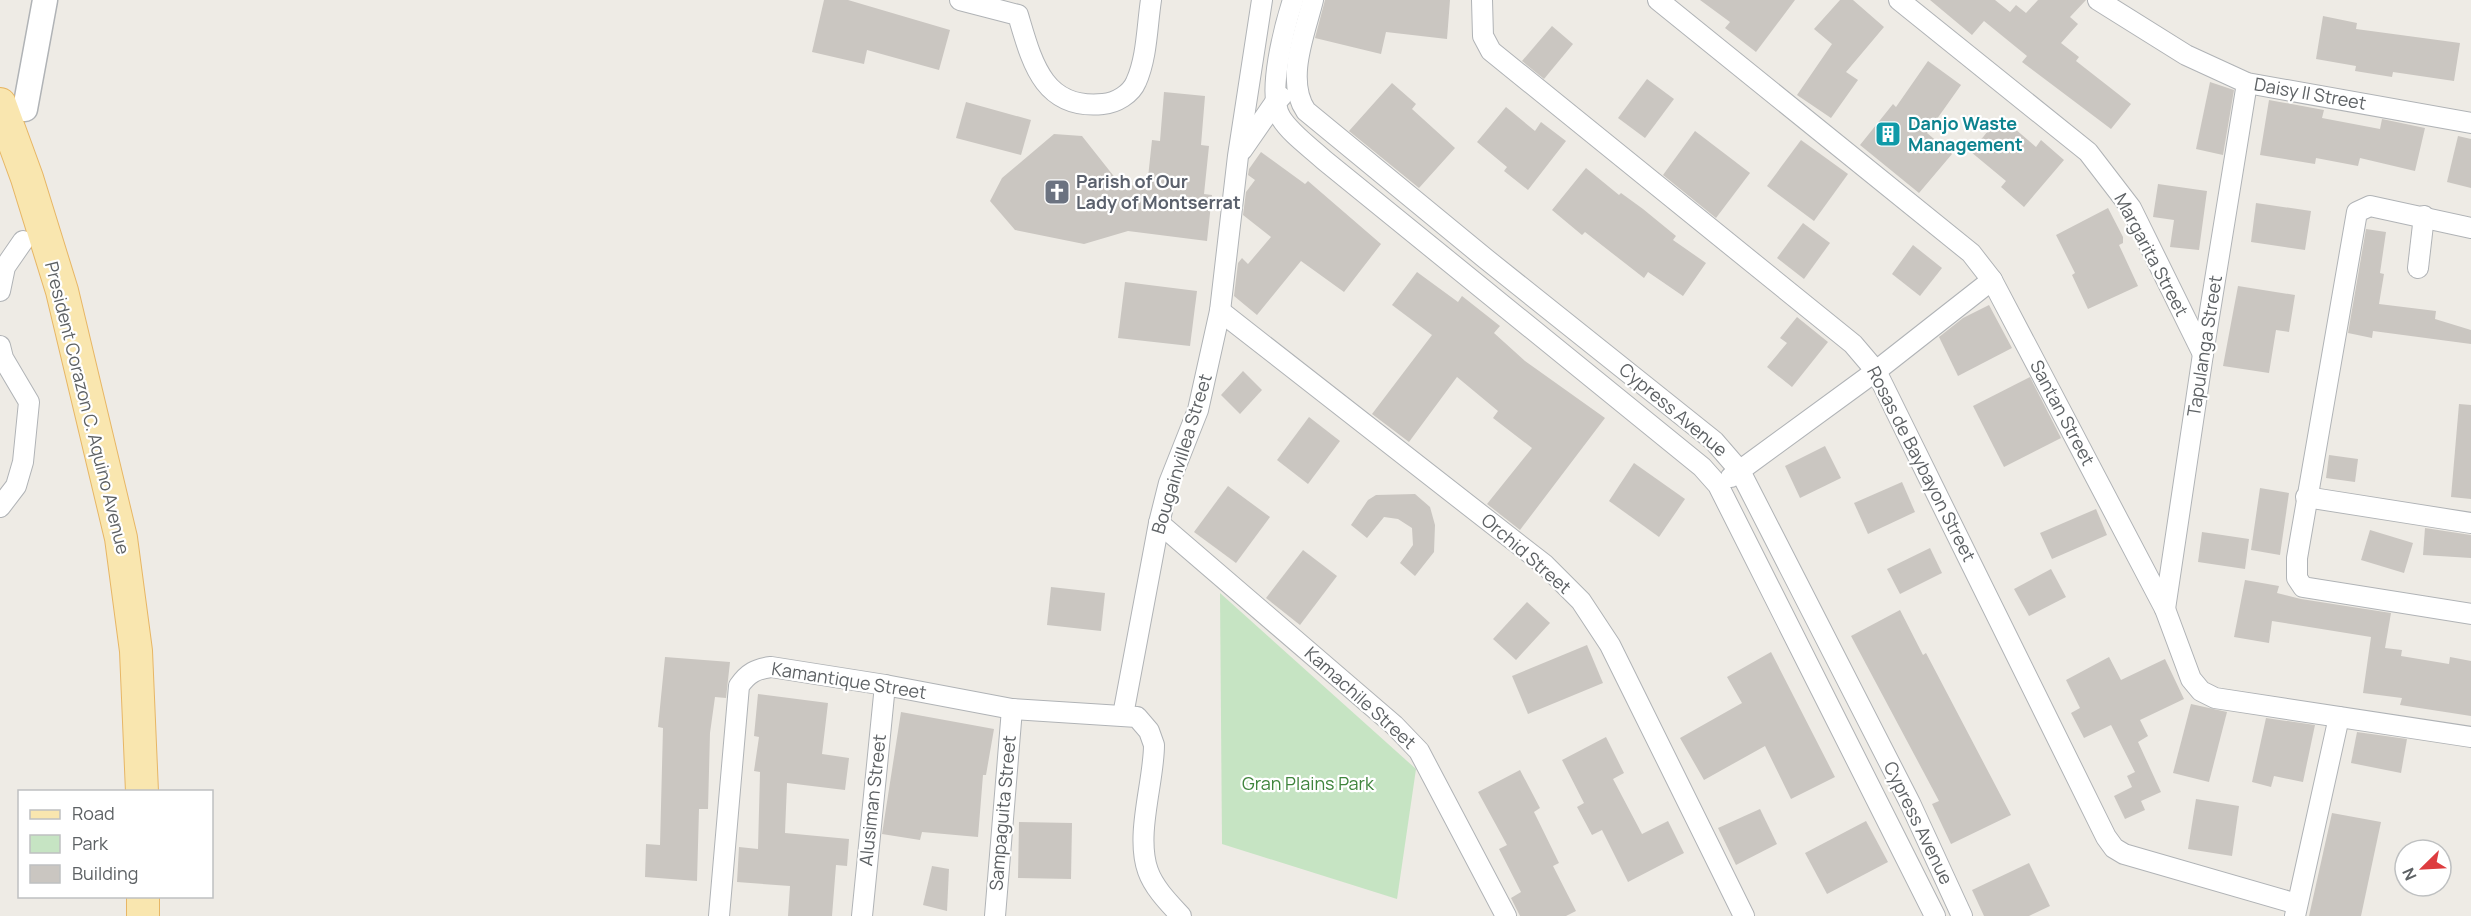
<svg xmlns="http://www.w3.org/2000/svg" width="2471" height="916" viewBox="0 0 2471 916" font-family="Manrope,sans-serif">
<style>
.green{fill:#c6e4c3}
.building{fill:#cac6c1}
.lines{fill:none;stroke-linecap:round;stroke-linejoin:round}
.minor-casing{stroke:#b0b3b6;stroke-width:22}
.tertiary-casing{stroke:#b0b3b6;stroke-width:27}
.primary-casing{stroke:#e7b665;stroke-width:34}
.minor{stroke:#fff;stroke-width:20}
.tertiary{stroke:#fff;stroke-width:24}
.primary{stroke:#f9e6af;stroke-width:32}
.labels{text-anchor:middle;stroke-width:4.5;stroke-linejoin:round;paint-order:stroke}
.street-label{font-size:18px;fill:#5d6164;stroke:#fff}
.culture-label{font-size:18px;font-weight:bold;fill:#0d838f;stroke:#fff;text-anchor:start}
.worship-label{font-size:18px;font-weight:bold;fill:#5b616d;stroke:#fff;text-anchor:start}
.park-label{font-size:18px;fill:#3f843c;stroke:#fff}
</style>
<rect width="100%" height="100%" fill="#eeebe5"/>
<path class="green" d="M1220,593L1416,769L1397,899L1222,844Z"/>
<g class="building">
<path d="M824,0H848L950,30L939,70L867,50L864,64L812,52Z"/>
<path d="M1325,0H1450L1447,39L1386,32L1381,54L1315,38Z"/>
<path d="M1700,0H1795L1756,52L1725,28L1730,22Z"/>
<path d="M1840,0H1853L1884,27L1846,72L1858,80L1831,118L1797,95L1832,44L1814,29Z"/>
<path d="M1930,0H1995L2010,12L2016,5L2026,13L2038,0H2086L2070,17L2078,24L2061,43L2079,57L2076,61L2131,104L2111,129L2022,62L2027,56L1984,21L1972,35Z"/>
<path d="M2323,16L2357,23L2356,29L2460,43L2454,81L2393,72L2392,77L2355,71L2356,66L2316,59Z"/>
<path d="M1552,26L1573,44L1544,79L1522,61Z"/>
<path d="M1928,61L1961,85L1927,133L1952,154L1919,193L1860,145L1893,104L1896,107Z"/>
<path d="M1647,79L1674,99L1645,138L1618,118Z"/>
<path d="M2210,82L2234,90L2223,155L2196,149Z"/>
<path d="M1392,83L1416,104L1412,109L1455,148L1419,188L1349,131Z"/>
<path d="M1164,92L1205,96L1201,145L1209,146L1204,194L1212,195L1207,241L1128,231L1084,244L1015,230L990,201L1002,178L1054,134L1082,136L1120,184L1147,187L1152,140L1160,141Z"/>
<path d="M2269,100L2324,110L2322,118L2380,129L2382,119L2425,128L2415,171L2360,158L2358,166L2316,158L2315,164L2260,155Z"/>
<path d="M966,102L1031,120L1021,155L956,138Z"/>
<path d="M1506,107L1535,131L1541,122L1566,141L1528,190L1504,171L1507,167L1477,142Z"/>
<path d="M2000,116L2036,147L2041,140L2064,160L2024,207L2001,187L2006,181L1971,152Z"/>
<path d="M1695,131L1750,173L1716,218L1663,175Z"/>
<path d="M2458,136L2471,139V188L2447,182Z"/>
<path d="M1801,140L1848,174L1814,221L1767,186Z"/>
<path d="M1261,152L1305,184L1308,181L1381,244L1344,292L1301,261L1257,315L1234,296L1238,263L1242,258L1248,264L1271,237L1243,215L1246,192L1255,180L1248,175L1249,169Z"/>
<path d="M1586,168L1619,195L1621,193L1643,209L1676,236L1673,240L1706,263L1683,296L1648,272L1644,278L1585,232L1582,235L1552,210Z"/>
<path d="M2158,184L2207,191L2199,250L2170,247L2174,220L2153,217Z"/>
<path d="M2256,203L2311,211L2305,250L2251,242Z"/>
<path d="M2108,208L2123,237V243L2119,245L2138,286L2088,309L2072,275L2075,273L2056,235Z"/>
<path d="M1803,223L1830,243L1804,279L1777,258Z"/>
<path d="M2366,229L2386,232L2380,273L2384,274L2379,304L2436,311L2435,319L2471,330V344L2373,331L2372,338L2348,333Z"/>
<path d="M1913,245L1942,268L1920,296L1892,274Z"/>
<path d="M1417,272L1458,302L1462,296L1500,326L1494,333L1525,361L1605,418L1520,530L1487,504L1532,448L1493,418L1498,411L1457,377L1409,442L1372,414L1432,335L1392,305Z"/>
<path d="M1125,282L1197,291L1190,346L1118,338Z"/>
<path d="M2238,286L2295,295L2289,332L2276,330L2269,373L2223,366Z"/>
<path d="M1989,305L2012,348L1958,376L1939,337L1963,318Z"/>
<path d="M1797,317L1828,342L1792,387L1767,367L1787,343L1780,338Z"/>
<path d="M1243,371L1262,390L1240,414L1221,395Z"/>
<path d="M2030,377L2061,438L2004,467L1973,406Z"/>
<path d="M2459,404L2471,405V499L2451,497Z"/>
<path d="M1309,417L1340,441L1308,484L1277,460Z"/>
<path d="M1825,446L1841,478L1800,498L1785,466Z"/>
<path d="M2329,455L2358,459L2355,482L2326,478Z"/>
<path d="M1634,463L1685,499L1659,537L1609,501Z"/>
<path d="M1902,482L1915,512L1868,534L1854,503Z"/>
<path d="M1228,486L1270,517L1236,563L1194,532Z"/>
<path d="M2260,488L2289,493L2280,555L2251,550Z"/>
<path d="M1415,494L1430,507L1435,525L1434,552L1415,576L1400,563L1413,545L1412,528L1398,519L1384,517L1367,538L1351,525L1368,500L1376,495Z"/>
<path d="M2096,509L2107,535L2052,559L2040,533Z"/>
<path d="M2425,528L2471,535V558L2423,555Z"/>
<path d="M2370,530L2413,543L2404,573L2361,560Z"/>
<path d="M2202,532L2249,539L2245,569L2198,562Z"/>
<path d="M1930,548L1942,573L1900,594L1887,569Z"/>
<path d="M1303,550L1337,576L1300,625L1266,598Z"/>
<path d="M2051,569L2066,597L2029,616L2014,589Z"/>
<path d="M2245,580L2279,586L2277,593L2301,599L2391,613L2385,648L2402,650L2401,656L2449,664L2450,657L2471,661V716L2400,705L2402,698L2363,693L2371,637L2272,621L2269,643L2234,637Z"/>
<path d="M1051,587L1105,593L1101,631L1047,625Z"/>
<path d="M1527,602L1550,623L1516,660L1493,639Z"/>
<path d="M1900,610L1923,655L1926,653L2011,815L1951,844L1932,804L1939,801L1851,636Z"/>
<path d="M1587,645L1603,683L1528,714L1512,676Z"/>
<path d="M1771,652L1835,777L1791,799L1765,746L1704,780L1680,738L1742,703L1727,677Z"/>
<path d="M665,657L730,662L726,698L715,697L710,733L708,809H699L697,881L645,877L646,844L660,845L663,728L658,727Z"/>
<path d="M2109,657L2121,680L2165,659L2184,699L2140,720L2148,736L2138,742L2161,792L2141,801L2145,810L2125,819L2114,796L2132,787L2127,776L2135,772L2111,725L2084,738L2071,713L2080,708L2066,680Z"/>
<path d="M758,694L828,703L822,754L849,758L845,790L787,783L785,833L849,839L847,866L836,865L832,916H788L790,886L737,882L739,847L758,849L760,772L754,771L759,737L754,736Z"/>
<path d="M2191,704L2227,712L2209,782L2173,773Z"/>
<path d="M901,712L994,729L986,775H983L978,837L922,832L920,840L882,834Z"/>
<path d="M2266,718L2315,725L2303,782L2274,776L2271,787L2252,782Z"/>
<path d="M2357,732L2407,739L2401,773L2351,763Z"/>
<path d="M1606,737L1624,773L1613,779L1642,834L1668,821L1684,853L1628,882L1602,830L1592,835L1577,807L1584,803L1562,760Z"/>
<path d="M1520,770L1540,808L1534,812L1559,863L1553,866L1576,911L1566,916H1520L1511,898L1521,892L1499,849L1507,845L1478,792Z"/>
<path d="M2196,799L2239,806L2232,856L2188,849Z"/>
<path d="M1760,809L1777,844L1736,865L1718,828Z"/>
<path d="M2332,813L2381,822L2361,916H2309Z"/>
<path d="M1866,821L1888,862L1827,894L1805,853Z"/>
<path d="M1019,822L1072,823L1071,879L1018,878Z"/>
<path d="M2029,863L2050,906L2029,916H1984L1972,890Z"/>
<path d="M932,866L949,869L947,911L923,905Z"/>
</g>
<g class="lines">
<g class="minor-casing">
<g id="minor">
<path d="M960,0L1018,15C1032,62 1043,110 1103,104C1116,103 1131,94 1136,82C1147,58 1147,26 1151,0"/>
<path d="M1293,0C1285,25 1266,95 1281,118C1291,134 1310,147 1324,160L1702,467L1718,485L1935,916"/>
<path d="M1313,0C1305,33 1285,80 1306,111L1486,259L1714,441L1740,471L1910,803L1962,916"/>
<path d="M1482,0L1483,36L1491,51L1853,344L1876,371L2106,837L2114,848L2124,854L2297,904"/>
<path d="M1658,0L1971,253L1992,280L2165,609L2191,679L2201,691L2215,698L2471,737"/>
<path d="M1899,0L2088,152L2131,208L2203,354"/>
<path d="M2098,0L2186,55L2247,83L2471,123"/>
<path d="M1242,150L1276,101L1281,97"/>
<path d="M2471,228L2370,206L2357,212L2297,558V578L2303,587L2471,614"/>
<path d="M2418,268L2424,216"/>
<path d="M0,291L5,267L23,241"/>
<path d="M1220,311L1545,565L1581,601L1610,645L1744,916"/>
<path d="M0,346L3,358L29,402L23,462L16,486L0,507"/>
<path d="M1731,477L1876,371L1992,280"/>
<path d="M2306,497L2471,523"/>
<path d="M1159,523L1394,725L1419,751L1506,916"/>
<path d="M2165,609L2203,354L2247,83"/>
<path d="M1123,715L1159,523L1169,483L1198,410L1220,311L1238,156L1262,0"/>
<path d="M719,916L739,686C748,673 756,669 771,667L885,685L1012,709L1137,717L1149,731L1154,745C1154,782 1135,835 1148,871C1154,888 1169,903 1181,916"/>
<path d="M862,916L885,685"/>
<path d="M995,916L1012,709"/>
<path d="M2295,916L2339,717"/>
</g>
</g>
<g class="tertiary-casing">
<path id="tertiary" d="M25,109L45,0"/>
</g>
<g class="primary-casing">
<g id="primary">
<path d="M0,104L27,178L62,291L121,538L136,651L142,792"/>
<path d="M143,896V916"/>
</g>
</g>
<use href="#minor" class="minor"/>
<use href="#tertiary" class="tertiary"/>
<use href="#primary" class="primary"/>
</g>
<defs>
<g id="building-square" transform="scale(1.35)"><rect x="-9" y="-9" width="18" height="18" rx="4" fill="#0f9aa8" stroke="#fff"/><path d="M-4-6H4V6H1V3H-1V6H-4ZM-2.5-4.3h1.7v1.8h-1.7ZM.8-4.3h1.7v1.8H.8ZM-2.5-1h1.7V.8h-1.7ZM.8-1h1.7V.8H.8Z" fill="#fff"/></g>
<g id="church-square" transform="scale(1.35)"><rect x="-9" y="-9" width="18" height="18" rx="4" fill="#6b7280" stroke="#fff"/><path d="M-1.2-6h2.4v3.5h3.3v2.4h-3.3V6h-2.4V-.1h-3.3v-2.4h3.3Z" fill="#fff"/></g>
</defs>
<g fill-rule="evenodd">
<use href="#building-square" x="1888" y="134"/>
<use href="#church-square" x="1057" y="192"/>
</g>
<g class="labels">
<g class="street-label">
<text transform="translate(2310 94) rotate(10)" y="6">Daisy II Street</text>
<text transform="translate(2151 255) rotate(62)" y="6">Margarita Street</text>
<text transform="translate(2205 346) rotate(-81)" y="6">Tapulanga Street</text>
<text transform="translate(87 408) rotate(76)" y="6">President Corazon C. Aquino Avenue</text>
<text transform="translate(1673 410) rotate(40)" y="6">Cypress Avenue</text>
<text transform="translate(2062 413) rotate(62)" y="6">Santan Street</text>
<text transform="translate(1182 454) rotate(-73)" y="6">Bougainvillea Street</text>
<text transform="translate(1921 464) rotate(63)" y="6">Rosas de Baybayon Street</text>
<text transform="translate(1526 554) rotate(41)" y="6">Orchid Street</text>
<text transform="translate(849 681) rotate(9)" y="6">Kamantique Street</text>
<text transform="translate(1360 698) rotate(42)" y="6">Kamachile Street</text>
<text transform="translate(873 800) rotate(-84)" y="6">Alusiman Street</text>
<text transform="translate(1003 813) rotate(-85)" y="6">Sampaguita Street</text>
<text transform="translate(1918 823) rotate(64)" y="6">Cypress Avenue</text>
</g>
<g class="culture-label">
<text x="1908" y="130">Danjo Waste<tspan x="1908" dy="21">Management</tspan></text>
</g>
<g class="worship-label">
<text x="1076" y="188">Parish of Our<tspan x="1076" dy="21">Lady of Montserrat</tspan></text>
</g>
<g class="park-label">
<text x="1308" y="790">Gran Plains Park</text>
</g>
</g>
<rect x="18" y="790" width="195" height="108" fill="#ffffff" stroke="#bec0c1" stroke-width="1.5"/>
<rect x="30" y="810" width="30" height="9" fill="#f9e6af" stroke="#bec0c1" stroke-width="1.5"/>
<text x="72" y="820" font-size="18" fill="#5d6164">Road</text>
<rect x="30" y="835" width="30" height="18" fill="#c6e4c3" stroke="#bec0c1" stroke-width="1.5"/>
<text x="72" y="850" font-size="18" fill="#5d6164">Park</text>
<rect x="30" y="865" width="30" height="18" fill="#cac6c1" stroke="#bec0c1" stroke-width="1.5"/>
<text x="72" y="880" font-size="18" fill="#5d6164">Building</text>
<g transform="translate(2423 868) rotate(246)"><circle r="28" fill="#ffffff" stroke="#bec0c1" stroke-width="1.5"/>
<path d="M0-4.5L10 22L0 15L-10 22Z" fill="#dd3c3f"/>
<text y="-9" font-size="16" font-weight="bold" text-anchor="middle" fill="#5d6164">N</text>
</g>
</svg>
